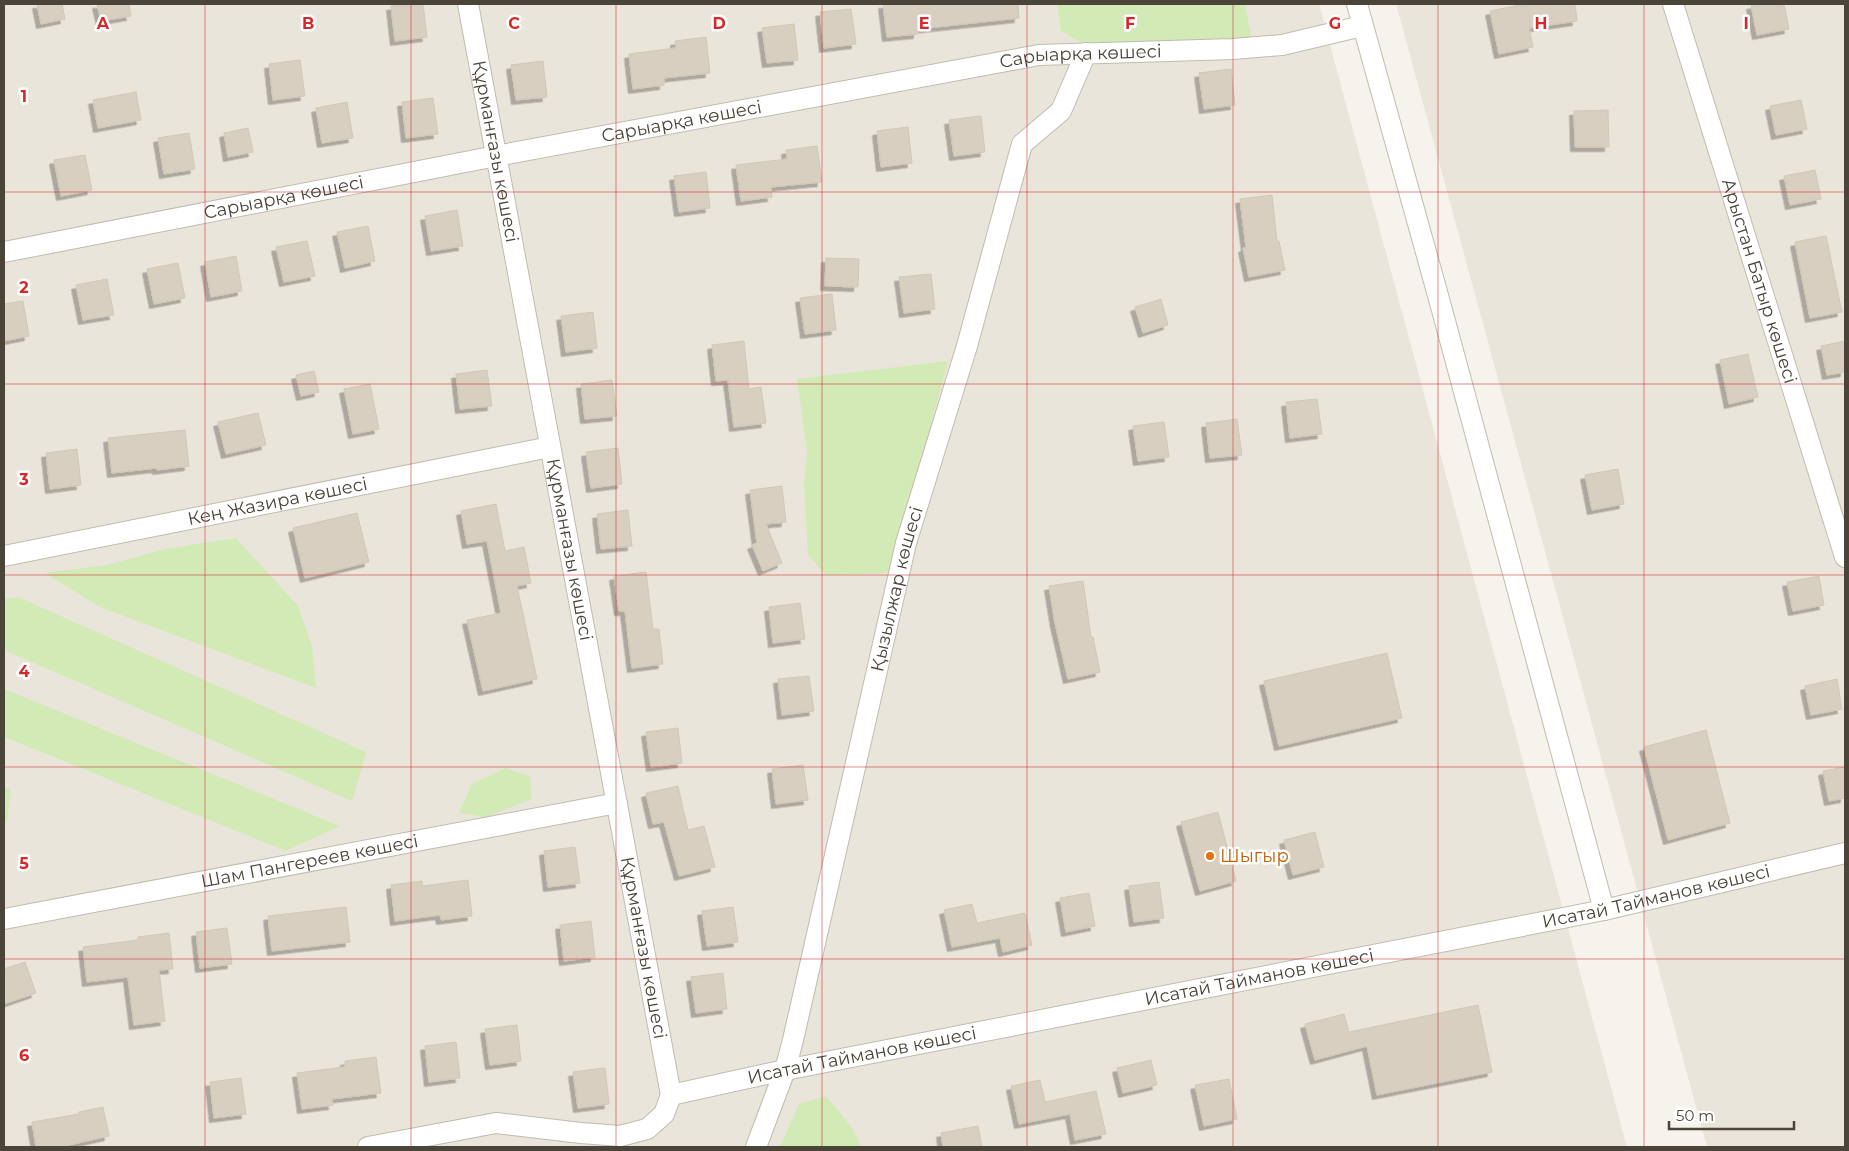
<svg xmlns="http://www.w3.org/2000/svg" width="1849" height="1151" viewBox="0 0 1849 1151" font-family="Montserrat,sans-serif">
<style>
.residential{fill:#eae5da}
.green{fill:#d2eab5}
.building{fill:#d8cfc1;stroke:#d3c7b4;filter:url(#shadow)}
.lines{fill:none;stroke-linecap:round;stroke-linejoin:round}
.minor-casing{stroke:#c2bbae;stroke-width:22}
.minor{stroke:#fff;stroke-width:20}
.grid{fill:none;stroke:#d62828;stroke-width:1;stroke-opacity:0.55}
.food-dot{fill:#e8710a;stroke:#fff;stroke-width:2}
.labels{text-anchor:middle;stroke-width:5;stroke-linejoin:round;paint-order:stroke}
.street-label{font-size:18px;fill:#4b4439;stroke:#fff}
.food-label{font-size:18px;fill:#c56008;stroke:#fff;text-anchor:start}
.grid-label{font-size:16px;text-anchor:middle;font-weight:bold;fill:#d62828;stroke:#fff;stroke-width:5;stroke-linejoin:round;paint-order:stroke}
</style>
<defs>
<filter id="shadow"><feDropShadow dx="-4.5" dy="4.5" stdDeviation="0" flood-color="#0004"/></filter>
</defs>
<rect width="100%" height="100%" fill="#f6f3ec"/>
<g class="residential">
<path d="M4,4H1319L1627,1147H4Z"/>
<path d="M1396,4H1845V1147H1707Z"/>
</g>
<g class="green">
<path d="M1057,4H1245L1251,37L1085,45L1061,31Z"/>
<path d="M948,361L891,573L826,575L808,555L804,485L807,452L797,379Z"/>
<path d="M236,538L298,606L312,646L316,688L100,607L45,573L107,565L165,549Z"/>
<path d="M18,597L366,752L352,801L4,650V599Z"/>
<path d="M4,689L340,826L286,851L4,737Z"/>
<path d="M506,768L530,776L532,799L486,817L459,813L472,784Z"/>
<path d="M4,788L11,789L7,822L4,821Z"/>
<path d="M826,1096L853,1129L861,1147H780L799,1104Z"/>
</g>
<g class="building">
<path d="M37,4H62L65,19L41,24Z"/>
<path d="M97,4H129L131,16L101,21Z"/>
<path d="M406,4H423L427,37L395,41L391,6Z"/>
<path d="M883,4H1018L1019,18L918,29V34L887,37Z"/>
<path d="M1525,4H1575L1577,21L1529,28L1533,47L1499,54L1490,11Z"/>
<path d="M1759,4H1784L1789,29L1757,35L1751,5Z"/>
<path d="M851,9L856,44L824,48L820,12Z"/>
<path d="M794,24L798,60L767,63L762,28Z"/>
<path d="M706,37L710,73L664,78V85L633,89L629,54L676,48L675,41Z"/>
<path d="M300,60L305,96L273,100L269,64Z"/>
<path d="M543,61L547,97L516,100L511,65Z"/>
<path d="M1231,69L1235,105L1204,109L1199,73Z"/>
<path d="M136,92L141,120L98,128L93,100Z"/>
<path d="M433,98L438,134L406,138L402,102Z"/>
<path d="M1801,100L1807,129L1776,135L1770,106Z"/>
<path d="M347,102L353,138L322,143L316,108Z"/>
<path d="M1608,110L1609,147H1575L1574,111Z"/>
<path d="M981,116L985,152L954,156L949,120Z"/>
<path d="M908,127L912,163L881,167L877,131Z"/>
<path d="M248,128L253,152L228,157L224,133Z"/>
<path d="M189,133L195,169L164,174L158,138Z"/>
<path d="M817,146L822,182L771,187L772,197L741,201L736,165L787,159L786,150Z"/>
<path d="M85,155L92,190L61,196L54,160Z"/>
<path d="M1815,170L1821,199L1790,205L1784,176Z"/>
<path d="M706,172L710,208L679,212L674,176Z"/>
<path d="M1272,195L1277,241H1279L1285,270L1249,277L1243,248L1246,247L1240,199Z"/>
<path d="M457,210L463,246L431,251L425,216Z"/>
<path d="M368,226L375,261L345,268L337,232Z"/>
<path d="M1826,236L1842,312L1810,318L1795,242Z"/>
<path d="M307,241L315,276L284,282L276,247Z"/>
<path d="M236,256L242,291L211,297L205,262Z"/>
<path d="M826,258L859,259L858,287L825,286Z"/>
<path d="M178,263L185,298L154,304L147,269Z"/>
<path d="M931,274L935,309L904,313L899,277Z"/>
<path d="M107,279L114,315L83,320L76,285Z"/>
<path d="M832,294L836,330L805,334L800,298Z"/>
<path d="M1161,299L1168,325L1143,333L1135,307Z"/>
<path d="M23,301L29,336L4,341V304Z"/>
<path d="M593,312L597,348L566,352L561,316Z"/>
<path d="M744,341L749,389L761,387L766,423L734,427L728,380L716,381L712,345Z"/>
<path d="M1845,341V372L1827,375L1821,346Z"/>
<path d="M1748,354L1758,397L1729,404L1720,360Z"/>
<path d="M487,370L492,406L460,409L456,374Z"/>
<path d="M314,371L319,392L301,396L296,375Z"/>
<path d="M612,380L617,416L585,419L581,384Z"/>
<path d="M370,384L379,429L353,434L344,389Z"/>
<path d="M1317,399L1322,434L1290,438L1286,402Z"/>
<path d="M258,413L266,445L226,454L218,422Z"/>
<path d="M1237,419L1242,455L1210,458L1206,423Z"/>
<path d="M1164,422L1169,457L1138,461L1133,426Z"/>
<path d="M185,430L189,466L157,470V468L112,473L108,438Z"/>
<path d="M618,448L622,484L591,488L586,452Z"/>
<path d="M77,449L81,485L50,489L46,453Z"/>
<path d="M1618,469L1624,504L1592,510L1585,475Z"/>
<path d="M782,486L786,522L766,524L782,563L763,571L752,545L757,543L750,490Z"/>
<path d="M496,504L505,551L524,547L531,583L517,586L537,679L483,691L467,620L501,613L487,541L467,544L461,511Z"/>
<path d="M628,510L632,546L601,549L597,514Z"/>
<path d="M357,513L369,562L305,578L293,528Z"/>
<path d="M646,572L653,629H659L663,664L632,668L625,611H619L614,576Z"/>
<path d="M1819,576L1824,605L1793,611L1787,582Z"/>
<path d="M1083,581L1091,637H1093L1100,672L1068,679L1055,623L1049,586Z"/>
<path d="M800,603L805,639L773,643L769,607Z"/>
<path d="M1387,653L1402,718L1279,746L1264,681Z"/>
<path d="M809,676L814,711L782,715L778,679Z"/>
<path d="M1837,679L1842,709L1811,715L1805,686Z"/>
<path d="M678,728L682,763L651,767L646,732Z"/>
<path d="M1706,730L1730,823L1668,840L1644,747Z"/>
<path d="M803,765L808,800L776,804L772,769Z"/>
<path d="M1845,767V798L1829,801L1823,771Z"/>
<path d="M678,786L688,830L704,826L715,867L679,876L664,822L653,824L646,793Z"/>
<path d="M1218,812L1236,881L1200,891L1181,822Z"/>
<path d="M1315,832L1324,867L1293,875L1284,840Z"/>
<path d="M575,847L580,883L548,887L544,851Z"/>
<path d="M468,880L472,916L441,920L440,915L395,921L391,885L422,881L423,886Z"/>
<path d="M1159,882L1164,918L1134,922L1129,886Z"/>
<path d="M1089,893L1095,926L1066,932L1060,898Z"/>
<path d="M972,904L977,923L1025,913L1032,945L1003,952L1000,938L952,947L944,910Z"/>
<path d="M346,907L350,942L272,951L268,916Z"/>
<path d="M733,907L738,942L707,946L702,911Z"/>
<path d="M591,921L595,957L564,961L560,925Z"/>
<path d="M227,928L232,964L200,968L196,932Z"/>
<path d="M169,933L173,969L159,970L165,1021L134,1025L128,977L87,982L83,947L138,940V937Z"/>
<path d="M25,962L36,993L4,1004V969Z"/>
<path d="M723,973L727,1009L696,1013L691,977Z"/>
<path d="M1478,1005L1492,1072L1377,1095L1367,1046L1315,1060L1305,1024L1344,1014L1349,1032Z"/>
<path d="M517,1025L521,1061L490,1065L485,1029Z"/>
<path d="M456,1042L460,1078L429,1082L425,1046Z"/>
<path d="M376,1057L381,1093L332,1099L333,1105L302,1109L297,1073L345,1067V1061Z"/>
<path d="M1151,1060L1157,1085L1123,1093L1117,1068Z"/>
<path d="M605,1068L609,1104L578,1108L573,1072Z"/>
<path d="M241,1078L246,1114L214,1118L210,1082Z"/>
<path d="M1229,1079L1237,1119L1204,1126L1195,1085Z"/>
<path d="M1040,1080L1045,1102L1096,1091L1106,1134L1075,1140L1070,1114L1019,1124L1011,1086Z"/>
<path d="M103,1107L109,1136L69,1145V1147H36L32,1122L79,1114V1112Z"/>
<path d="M978,1126L982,1147H943L941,1133Z"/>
</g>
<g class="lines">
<g class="minor-casing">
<g id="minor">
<path id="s1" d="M468,4L671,1095"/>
<path d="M1357,4L1439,299L1604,910"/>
<path id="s2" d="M1673,4L1845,557"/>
<path id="s3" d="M4,252L496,156L1039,55L1233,49L1282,45L1362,26"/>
<path id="s4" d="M4,556L550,447"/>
<path id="s5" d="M4,919L617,803"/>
<path id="s6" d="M671,1095L785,1070L1604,910L1845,853"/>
<path d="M368,1147L496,1123L581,1133L620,1136L647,1129L664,1114L671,1095"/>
<path id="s7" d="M756,1147L785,1070L793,1040L906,543L967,346L1022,144L1061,111L1086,53"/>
</g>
</g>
<use href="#minor" class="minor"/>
</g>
<path class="grid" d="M205,4V1147M411,4V1147M616,4V1147M822,4V1147M1027,4V1147M1233,4V1147M1438,4V1147M1644,4V1147M4,192H1845M4,384H1845M4,575H1845M4,767H1845M4,959H1845"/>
<circle class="food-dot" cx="1210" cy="856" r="5"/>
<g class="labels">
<g class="street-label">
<text dy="6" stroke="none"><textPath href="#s3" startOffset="1095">Сарыарқа көшесі</textPath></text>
<text dy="6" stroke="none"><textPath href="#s3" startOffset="690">Сарыарқа көшесі</textPath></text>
<text dy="6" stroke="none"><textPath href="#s1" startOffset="150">Құрманғазы көшесі</textPath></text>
<text dy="6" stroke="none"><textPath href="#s3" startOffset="285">Сарыарқа көшесі</textPath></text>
<text dy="6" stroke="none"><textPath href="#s2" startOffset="290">Арыстан Батыр көшесі</textPath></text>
<text dy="6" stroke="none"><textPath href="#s4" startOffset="279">Кең Жазира көшесі</textPath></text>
<text dy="6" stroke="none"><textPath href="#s1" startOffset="555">Құрманғазы көшесі</textPath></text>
<text dy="6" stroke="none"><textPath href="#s7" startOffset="576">Қызылжар көшесі</textPath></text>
<text dy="6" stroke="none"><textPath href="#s5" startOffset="311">Шам Пангереев көшесі</textPath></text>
<text dy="6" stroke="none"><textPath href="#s6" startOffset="1005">Исатай Тайманов көшесі</textPath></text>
<text dy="6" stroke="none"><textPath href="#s1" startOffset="960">Құрманғазы көшесі</textPath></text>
<text dy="6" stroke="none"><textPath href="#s6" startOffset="600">Исатай Тайманов көшесі</textPath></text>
<text dy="6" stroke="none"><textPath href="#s6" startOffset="195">Исатай Тайманов көшесі</textPath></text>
</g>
<g class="food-label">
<text x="1220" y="862">Шыгыр</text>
</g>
</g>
<g class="grid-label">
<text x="103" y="29">A</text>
<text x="308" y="29">B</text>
<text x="514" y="29">C</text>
<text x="719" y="29">D</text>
<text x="924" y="29">E</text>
<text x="1130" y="29">F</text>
<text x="1335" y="29">G</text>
<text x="1541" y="29">H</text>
<text x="1746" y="29">I</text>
<text x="24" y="102">1</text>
<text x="24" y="293">2</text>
<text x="24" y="485">3</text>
<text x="24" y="677">4</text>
<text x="24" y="869">5</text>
<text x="24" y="1061">6</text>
</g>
<rect width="1849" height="1151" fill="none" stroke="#4b4439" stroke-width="10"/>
<path d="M1669 1121v8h125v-8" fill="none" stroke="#4b4439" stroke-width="2.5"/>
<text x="1676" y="1121" font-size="15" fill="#4b4439" stroke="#ffffff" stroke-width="4" paint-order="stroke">50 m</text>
</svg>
